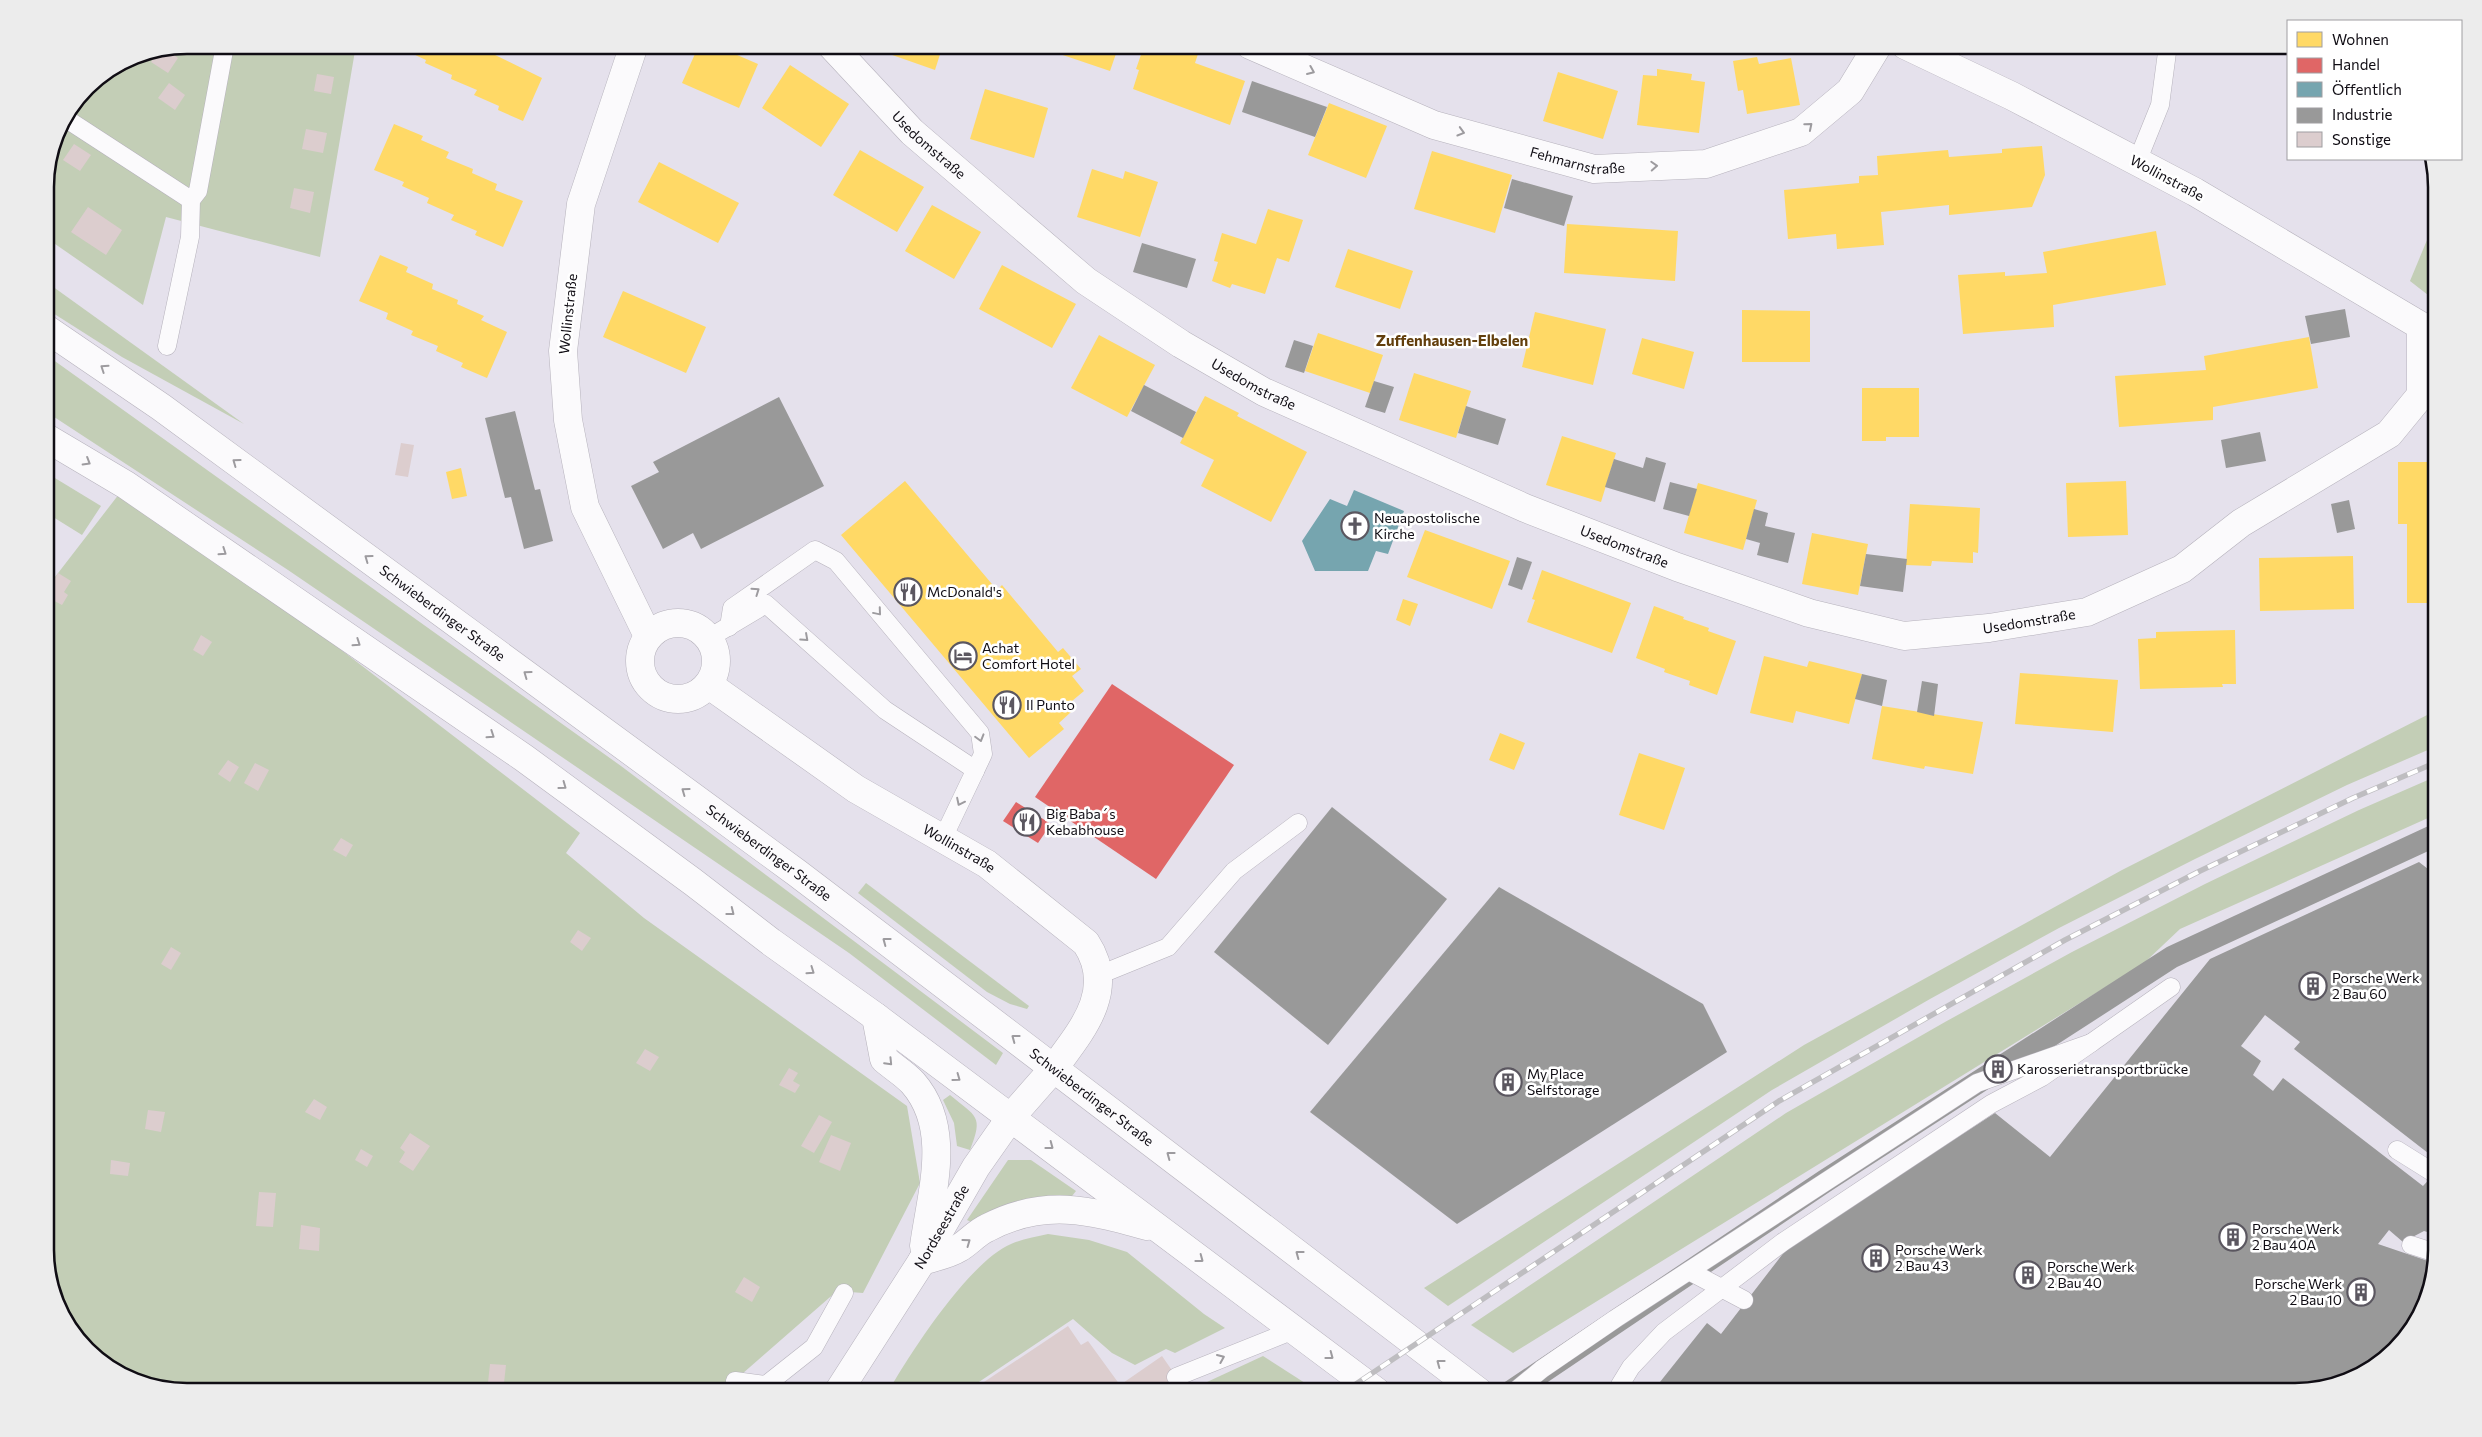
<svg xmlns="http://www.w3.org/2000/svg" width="2482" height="1437" viewBox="0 0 2482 1437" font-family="Commissioner,sans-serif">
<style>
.green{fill:#c3ceb6}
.homes{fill:#ffd966}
.shops{fill:#e06666}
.public{fill:#76a5af}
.industry{fill:#999}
.building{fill:#dccdce}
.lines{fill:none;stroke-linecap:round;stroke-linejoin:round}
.lane-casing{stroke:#b6b2bc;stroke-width:19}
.street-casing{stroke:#b6b2bc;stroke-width:29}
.secondary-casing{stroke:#b6b2bc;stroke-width:29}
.lane{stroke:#fbfafc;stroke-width:18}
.street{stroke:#fbfafc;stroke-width:28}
.secondary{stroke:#fbfafc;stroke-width:28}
.rail-casing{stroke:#bebdc0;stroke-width:5.5}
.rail{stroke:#fff;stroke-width:4;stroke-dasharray:11;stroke-linecap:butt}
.oneway{stroke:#9d9b9f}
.labels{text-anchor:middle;stroke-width:5;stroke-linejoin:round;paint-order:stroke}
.street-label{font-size:14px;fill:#100d14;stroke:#fff}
.poi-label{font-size:14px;fill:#100d14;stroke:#fff;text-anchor:start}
.neighbourhood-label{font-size:15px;font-weight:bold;fill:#633f0d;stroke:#fff}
.rim{fill:none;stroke:#100d14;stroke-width:2.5}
</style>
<rect width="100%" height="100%" fill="#e5e1ec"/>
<g class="green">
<path d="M187,45H356L320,257L166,217L143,305L45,237V178L56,132L87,86L133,56Z"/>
<path d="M2434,167L2437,178V302L2410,281L2427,240Z"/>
<path d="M45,281L244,424L122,357L45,308Z"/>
<path d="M45,354L621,766L1003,1053L996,1065L849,953L288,570L45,411Z"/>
<path d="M45,472L101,506L82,535L45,512Z"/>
<path d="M126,485L580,833L566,853L644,918L907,1106L920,1183L863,1293L837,1291L734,1381L746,1392H187L116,1373L69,1329L45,1259V812L54,805L45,795V590Z"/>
<path d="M2437,710V746L2347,785L2195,859L2059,928L1930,999L1772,1090L1448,1306L1424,1288L1804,1045L2122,870Z"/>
<path d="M2437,776V814L2180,929L2143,964L1513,1353L1471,1325L1786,1113L1945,1022L2072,952L2205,884L2359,810Z"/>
<path d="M866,883L1029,1006L1027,1009L1010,1004L987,992L858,893Z"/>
<path d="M950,1095C976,1117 984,1115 970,1150L957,1146L954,1123L943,1100Z"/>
<path d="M1008,1160H1031L1076,1191L1072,1196L1036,1199L975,1224L967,1220Z"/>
<path d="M1048,1234L1089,1240L1127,1252L1204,1314L1225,1328L1175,1353L1166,1349L1135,1365L1112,1353L1073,1319L964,1392H888C910,1353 970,1261 1011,1244C1022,1239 1036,1237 1048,1234Z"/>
<path d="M1263,1356L1319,1392H1214L1207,1382Z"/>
</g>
<g class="homes">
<path d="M399,45H491L496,47L493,54L542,78L523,121L498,110L499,106L474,95L477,90L451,79L452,75L425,63L426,60L398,47Z"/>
<path d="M699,45H714L758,64L739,108L682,83Z"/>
<path d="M880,45H943L935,70L878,50Z"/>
<path d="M1050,45H1119L1110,71L1048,50Z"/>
<path d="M1149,45H1193L1200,48L1195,63L1245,81L1230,125L1133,89L1139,70L1136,69L1143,49L1147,51Z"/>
<path d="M1757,57L1759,64L1791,58L1800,105L1747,114L1743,90L1738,91L1733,61Z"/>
<path d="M790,65L849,104L821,147L762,108Z"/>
<path d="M1657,69L1692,74L1691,80L1705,82L1699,133L1637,125L1643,75L1657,76Z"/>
<path d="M1558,72L1618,91L1603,139L1543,121Z"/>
<path d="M985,89L1048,108L1034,158L970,139Z"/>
<path d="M1329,103L1387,126L1366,178L1308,155Z"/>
<path d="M394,124L423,136L421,140L449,152L446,158L473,169L472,173L497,184L495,190L523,201L503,247L475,235L477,231L451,220L454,215L427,203L429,198L402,186L404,182L374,170Z"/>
<path d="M2042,146L2045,175L2032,207L1949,215V205L1881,212L1884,245L1837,249L1836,234L1788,239L1784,190L1859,183V176L1878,175L1877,156L1948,150L1949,157L2002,153V149Z"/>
<path d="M860,150L924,187L897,232L833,195Z"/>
<path d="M1432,151L1512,175L1495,233L1414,209Z"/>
<path d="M659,162L739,203L718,243L638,202Z"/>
<path d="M1092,169L1123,179L1125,171L1158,182L1140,237L1077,217Z"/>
<path d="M932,205L981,232L954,279L905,251Z"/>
<path d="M1268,209L1303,220L1289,262L1277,258L1265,294L1232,284L1230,288L1212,281L1218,262L1214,261L1222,233L1256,244Z"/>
<path d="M1567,224L1678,231L1675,281L1564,273Z"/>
<path d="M2156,231L2166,285L2053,305L2054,327L1963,334L1958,275L2005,272V276L2047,273L2043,252Z"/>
<path d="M1348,249L1413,271L1400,309L1335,287Z"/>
<path d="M380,255L408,267L406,272L433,284L432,289L458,300L457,304L484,316L481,320L507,332L487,378L461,367L463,363L436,351L438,346L411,335L413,331L386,319L388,313L359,301Z"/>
<path d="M1002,265L1076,304L1052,348L979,309Z"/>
<path d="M623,291L706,327L686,373L603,337Z"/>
<path d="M1742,310L1810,311V362H1742Z"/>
<path d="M1535,312L1606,329L1593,385L1522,367Z"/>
<path d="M1318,333L1383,355L1370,393L1305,371Z"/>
<path d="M1099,335L1155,365L1127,417L1071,388Z"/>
<path d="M2309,337L2318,388L2213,407V420L2119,427L2115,376L2206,370L2204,356Z"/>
<path d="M1642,338L1694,352L1684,389L1632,374Z"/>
<path d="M1414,373L1471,391L1456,438L1399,420Z"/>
<path d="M1862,388H1919V437H1886V441H1862Z"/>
<path d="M1205,396L1239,413L1237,416L1307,452L1271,522L1201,486L1214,460L1180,443Z"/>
<path d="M1562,436L1616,453L1601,502L1546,485Z"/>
<path d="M2398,462H2437V603H2407V524H2398Z"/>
<path d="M461,468L467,496L452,499L446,472Z"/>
<path d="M905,481L997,590L1002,585L1058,652L1063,648L1081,669L1072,676L1084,691L1066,706L1071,712L1059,723L1064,729L1029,758L841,535Z"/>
<path d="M2126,481L2128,535L2068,537L2066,483Z"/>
<path d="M1698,483L1757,500L1743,550L1684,533Z"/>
<path d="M1910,504L1980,508L1978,553L1973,552V563L1932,561L1931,566L1906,565Z"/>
<path d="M1425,530L1510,561L1492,609L1407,577Z"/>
<path d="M1812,533L1868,544L1858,595L1802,584Z"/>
<path d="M2353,556L2354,609L2260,611L2259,558Z"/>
<path d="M1542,570L1631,603L1612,653L1527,622L1535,600L1532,599Z"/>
<path d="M1403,599L1418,604L1410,626L1396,620Z"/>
<path d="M1654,606L1684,617L1683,619L1709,628L1708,631L1736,641L1717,695L1689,685L1690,681L1664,672L1665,669L1636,658Z"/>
<path d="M2235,630L2236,684H2222L2223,687L2140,689L2138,639L2156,638V632Z"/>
<path d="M1764,656L1807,667L1809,661L1862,674L1849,724L1796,711L1793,723L1750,713Z"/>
<path d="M2020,673L2118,680L2113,732L2015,724Z"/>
<path d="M1882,706L1983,722L1973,774L1925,766L1924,769L1872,759Z"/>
<path d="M1500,733L1525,743L1514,770L1489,760Z"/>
<path d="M1639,753L1685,768L1664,830L1619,815Z"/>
</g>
<g class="shops">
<path d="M1112,684L1234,765L1156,879L1035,797Z"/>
<path d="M1016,802L1051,824L1038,843L1003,821Z"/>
</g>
<path class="public" d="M1354,490L1404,511L1388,554L1376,551L1368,571H1315L1302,541L1330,499L1347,506Z"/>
<g class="industry">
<path d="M1714,45H1736L1734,52Z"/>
<path d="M1252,81L1327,107L1315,137L1242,112Z"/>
<path d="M1512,179L1573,196L1564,226L1504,208Z"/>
<path d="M1142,243L1196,259L1187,288L1133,272Z"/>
<path d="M2345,309L2350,337L2311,344L2305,316Z"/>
<path d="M1294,340L1313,346L1304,373L1285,367Z"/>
<path d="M1374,381L1394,387L1385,413L1365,407Z"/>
<path d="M1144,385L1196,412L1183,438L1131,411Z"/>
<path d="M779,397L824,486L701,549L693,533L663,549L631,486L659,472L653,462Z"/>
<path d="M1466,406L1506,419L1498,445L1458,433Z"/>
<path d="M515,411L535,490L540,489L553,541L524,549L511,497L505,498L485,418Z"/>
<path d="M2260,432L2266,461L2226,468L2221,440Z"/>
<path d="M1646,457L1666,463L1655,502L1605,487L1614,459L1643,468Z"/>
<path d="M1670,482L1697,489L1689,516L1663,509Z"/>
<path d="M2349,500L2355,529L2337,533L2331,504Z"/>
<path d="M1754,509L1768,513L1765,526L1795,533L1788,563L1757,555L1760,543L1746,539Z"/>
<path d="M1866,554L1907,559L1903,592L1860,586Z"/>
<path d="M1517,557L1532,562L1522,590L1508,585Z"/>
<path d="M1862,674L1887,680L1882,706L1855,699Z"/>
<path d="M1922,681L1938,684L1934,716L1917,712Z"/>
<path d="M1332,807L1447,899L1328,1045L1214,952Z"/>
<path d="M2437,822V847L2177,967L1831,1191L1533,1392H1490L1819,1171L2167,947Z"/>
<path d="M2419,862L2437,876V1160L2294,1049L2300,1042L2265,1015L2241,1046L2261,1061L2253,1075L2273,1091L2283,1078L2423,1186L2437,1171V1235L2424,1231L2403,1242L2389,1230L2378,1244L2434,1263L2418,1321L2366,1373L2296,1392H1652L1707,1323L1721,1334L1788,1247L1995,1113L2050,1157L2210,959Z"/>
<path d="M1499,887L1703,1004L1727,1052L1457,1224L1310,1112Z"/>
</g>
<g class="building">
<path d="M165,49L178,58L168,73L151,62L159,51Z"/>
<path d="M317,74L334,77L331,94L314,91Z"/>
<path d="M169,83L185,95L175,110L158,98Z"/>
<path d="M306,129L327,133L323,153L302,149Z"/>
<path d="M74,144L91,155L80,171L63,160Z"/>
<path d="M294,188L314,192L310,213L290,208Z"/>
<path d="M88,207L122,230L106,255L71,232Z"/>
<path d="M401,443L414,445L408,477L395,475Z"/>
<path d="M58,573L71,581L64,592L68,595L62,605L45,596Z"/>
<path d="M201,635L212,642L203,656L193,650Z"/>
<path d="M228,760L239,767L230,782L218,774Z"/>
<path d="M255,763L269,770L258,791L244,783Z"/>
<path d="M341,838L353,845L346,857L333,850Z"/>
<path d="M578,930L591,938L582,951L570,942Z"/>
<path d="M171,947L181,953L171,970L161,964Z"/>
<path d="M645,1049L659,1057L650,1071L636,1063Z"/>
<path d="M789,1068L798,1073L793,1081L800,1085L795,1093L779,1085Z"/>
<path d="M314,1099L327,1107L320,1120L305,1112Z"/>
<path d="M148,1110L165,1112L161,1132L145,1129Z"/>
<path d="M819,1115L832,1122L814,1153L801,1146Z"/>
<path d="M410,1133L430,1146L413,1171L399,1162L405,1152L400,1148Z"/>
<path d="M831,1135L851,1143L840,1171L819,1162Z"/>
<path d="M361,1149L373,1156L367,1167L355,1160Z"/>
<path d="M111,1160L130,1163L128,1176L110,1174Z"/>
<path d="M259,1192L276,1193L273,1227L256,1226Z"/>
<path d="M301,1225L320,1228L319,1251L299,1249Z"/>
<path d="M744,1277L760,1287L752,1302L735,1292Z"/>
<path d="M1068,1326L1081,1345L1088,1341L1120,1385L1162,1356L1187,1392H969Z"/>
<path d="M490,1364L506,1365L503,1392H487Z"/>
</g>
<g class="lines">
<g class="lane-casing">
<g id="lane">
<path d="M65,118L191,200"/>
<path d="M2137,162L2160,105L2168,45"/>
<path d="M167,346L190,237L191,200L198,191L225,45"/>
<path d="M729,627L732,608L815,550L836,561L980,733L983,754L975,771"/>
<path d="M709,638L766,604L885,710L968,765L975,771L943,838"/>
<path d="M1099,975L1168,947L1234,871L1298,823"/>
<path d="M2091,1043L2171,987"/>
<path d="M2397,1150L2437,1175"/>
<path d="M2411,1245L2436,1253"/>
<path d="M1689,1271L1744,1300"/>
<path d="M1176,1377L1294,1330"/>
<path d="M735,1381L766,1385L782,1392"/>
<path d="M766,1385L814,1347L844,1293"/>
<path d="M1514,1392L1542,1369L1615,1319L1977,1083L2091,1043L2042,1077L1991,1104L1783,1242L1664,1332L1631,1367L1620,1385"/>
</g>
</g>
<g class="street-casing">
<g id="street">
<path d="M634,45L581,204L563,351L568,420L585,507L648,636"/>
<path id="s1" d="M831,45L912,132L1086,281L1181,344L1264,392L1525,508L1677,567L1809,613L1904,636L1989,628L2087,612L2182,569L2241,523L2389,434L2421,395V326L2195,192L2012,96L1905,45"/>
<path id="s2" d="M1250,45L1434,125L1594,169L1706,164L1801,132L1850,91L1878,45"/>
<circle cx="678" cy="661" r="38"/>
<path id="s3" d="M709,685L856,789L987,864L1086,943C1117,990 1082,1030 1054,1068"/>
</g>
</g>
<g class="secondary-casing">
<g id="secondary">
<path id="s4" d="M45,328L161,407L797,873L1479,1392"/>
<path d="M45,437L126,485L524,758L693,882L771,942L876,1017L1377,1392"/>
<path d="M876,1017L884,1059C893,1067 905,1074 913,1083C953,1129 931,1193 924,1246"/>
<path d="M922,1261C934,1257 948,1255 959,1248C968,1243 976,1233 987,1228C1044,1198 1089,1210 1147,1226"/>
<path id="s5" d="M838,1392L922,1261L976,1167L1011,1117L1054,1068"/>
</g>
</g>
<use href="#lane" class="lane"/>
<use href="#street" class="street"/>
<use href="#secondary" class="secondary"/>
<g class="rail-casing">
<path id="rail" d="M1344,1392L1779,1101L2065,940L2200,871L2353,798L2437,762"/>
</g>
<use href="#rail" class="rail"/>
</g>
<defs><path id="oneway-chevron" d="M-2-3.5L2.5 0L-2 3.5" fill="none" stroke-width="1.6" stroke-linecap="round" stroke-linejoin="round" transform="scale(1.25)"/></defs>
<g class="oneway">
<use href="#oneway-chevron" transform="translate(1311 71) rotate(23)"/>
<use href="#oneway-chevron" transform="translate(1809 126) rotate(-40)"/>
<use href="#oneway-chevron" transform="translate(1461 132) rotate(16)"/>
<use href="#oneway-chevron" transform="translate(1654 166) rotate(-3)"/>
<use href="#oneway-chevron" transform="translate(104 368) rotate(-146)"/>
<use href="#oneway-chevron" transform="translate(87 462) rotate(31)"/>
<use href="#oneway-chevron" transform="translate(236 462) rotate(-144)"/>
<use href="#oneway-chevron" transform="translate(223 552) rotate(34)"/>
<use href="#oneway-chevron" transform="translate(368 558) rotate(-144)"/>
<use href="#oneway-chevron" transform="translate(756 591) rotate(-35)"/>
<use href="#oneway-chevron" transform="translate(878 612) rotate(50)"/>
<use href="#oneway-chevron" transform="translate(805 638) rotate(42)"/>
<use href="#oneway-chevron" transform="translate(357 643) rotate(34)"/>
<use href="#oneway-chevron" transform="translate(527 674) rotate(-144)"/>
<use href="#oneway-chevron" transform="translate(491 735) rotate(34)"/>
<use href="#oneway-chevron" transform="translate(980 738) rotate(74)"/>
<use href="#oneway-chevron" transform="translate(563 786) rotate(36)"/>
<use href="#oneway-chevron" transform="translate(685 791) rotate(-144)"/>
<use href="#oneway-chevron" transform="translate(960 802) rotate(116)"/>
<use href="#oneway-chevron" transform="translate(731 912) rotate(38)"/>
<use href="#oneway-chevron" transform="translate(886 941) rotate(-143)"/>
<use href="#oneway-chevron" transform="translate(811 971) rotate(35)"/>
<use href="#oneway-chevron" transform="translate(1015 1038) rotate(-143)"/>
<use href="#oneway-chevron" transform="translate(889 1062) rotate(46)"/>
<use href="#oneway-chevron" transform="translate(957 1078) rotate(36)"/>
<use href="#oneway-chevron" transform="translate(1050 1146) rotate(37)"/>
<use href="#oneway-chevron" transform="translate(1170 1155) rotate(-143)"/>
<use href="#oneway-chevron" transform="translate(967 1242) rotate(-36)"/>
<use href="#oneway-chevron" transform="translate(1299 1254) rotate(-143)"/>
<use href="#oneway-chevron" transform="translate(1200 1259) rotate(37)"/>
<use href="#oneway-chevron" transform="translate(1330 1356) rotate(37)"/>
<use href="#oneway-chevron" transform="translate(1221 1358) rotate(-23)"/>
<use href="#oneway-chevron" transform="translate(1440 1363) rotate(-143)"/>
</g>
<defs>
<g id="church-ring" transform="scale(1.4375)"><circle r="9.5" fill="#fff" stroke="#5b5760" stroke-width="1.5"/><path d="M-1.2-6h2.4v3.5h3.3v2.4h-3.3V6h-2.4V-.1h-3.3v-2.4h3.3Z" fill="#5b5760"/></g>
<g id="restaurant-ring" transform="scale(1.4375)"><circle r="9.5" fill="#fff" stroke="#5b5760" stroke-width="1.5"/><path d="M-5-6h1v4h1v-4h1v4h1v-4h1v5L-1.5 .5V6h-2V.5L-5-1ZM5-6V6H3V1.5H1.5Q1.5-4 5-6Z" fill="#5b5760"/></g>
<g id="hotel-ring" transform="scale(1.4375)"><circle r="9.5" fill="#fff" stroke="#5b5760" stroke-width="1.5"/><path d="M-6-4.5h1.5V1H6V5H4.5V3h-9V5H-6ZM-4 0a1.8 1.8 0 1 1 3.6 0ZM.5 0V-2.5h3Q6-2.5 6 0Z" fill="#5b5760"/></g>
<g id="building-ring" transform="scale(1.4375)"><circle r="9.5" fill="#fff" stroke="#5b5760" stroke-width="1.5"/><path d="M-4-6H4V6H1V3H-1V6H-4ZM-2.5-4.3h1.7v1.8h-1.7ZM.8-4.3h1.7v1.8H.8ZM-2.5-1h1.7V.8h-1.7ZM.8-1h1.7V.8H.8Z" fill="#5b5760"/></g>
</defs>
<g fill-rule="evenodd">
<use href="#church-ring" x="1355" y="526"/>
<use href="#restaurant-ring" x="908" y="592"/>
<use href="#hotel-ring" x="963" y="656"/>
<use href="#restaurant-ring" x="1007" y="705"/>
<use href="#restaurant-ring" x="1027" y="822"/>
<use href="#building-ring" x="2313" y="986"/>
<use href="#building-ring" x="1998" y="1069"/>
<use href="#building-ring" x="1508" y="1082"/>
<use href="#building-ring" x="2233" y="1237"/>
<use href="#building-ring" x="1876" y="1258"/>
<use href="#building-ring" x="2028" y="1275"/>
<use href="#building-ring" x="2361" y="1292"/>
</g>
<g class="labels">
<g class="street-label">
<text dy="5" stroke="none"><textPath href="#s1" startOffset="140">Usedomstraße</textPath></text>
<text dy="5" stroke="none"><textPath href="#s2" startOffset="349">Fehmarnstraße</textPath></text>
<text transform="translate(2167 178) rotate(28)" y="5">Wollinstraße</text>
<text transform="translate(568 314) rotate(-84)" y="5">Wollinstraße</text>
<text dy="5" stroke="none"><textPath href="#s1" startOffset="545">Usedomstraße</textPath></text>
<text dy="5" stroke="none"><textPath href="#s1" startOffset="950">Usedomstraße</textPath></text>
<text dy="5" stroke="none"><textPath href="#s4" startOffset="489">Schwieberdinger Straße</textPath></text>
<text dy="5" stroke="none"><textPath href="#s1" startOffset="1370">Usedomstraße</textPath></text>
<text dy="5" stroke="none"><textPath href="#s3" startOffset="299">Wollinstraße</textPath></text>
<text dy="5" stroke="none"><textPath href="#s4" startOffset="894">Schwieberdinger Straße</textPath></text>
<text dy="5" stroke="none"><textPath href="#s4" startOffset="1299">Schwieberdinger Straße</textPath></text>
<text dy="5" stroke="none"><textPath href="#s5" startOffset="195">Nordseestraße</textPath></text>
</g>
<g class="poi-label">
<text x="1374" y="523">Neuapostolische<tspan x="1374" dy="16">Kirche</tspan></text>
<text x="927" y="597">McDonald's</text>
<text x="982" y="653">Achat<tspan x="982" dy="16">Comfort Hotel</tspan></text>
<text x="1026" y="710">Il Punto</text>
<text x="1046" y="819">Big Baba´s<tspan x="1046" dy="16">Kebabhouse</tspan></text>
<text x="2332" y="983">Porsche Werk<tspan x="2332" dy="16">2 Bau 60</tspan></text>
<text x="2017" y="1074">Karosserietransportbrücke</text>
<text x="1527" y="1079">My Place<tspan x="1527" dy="16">Selfstorage</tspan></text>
<text x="2252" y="1234">Porsche Werk<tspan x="2252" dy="16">2 Bau 40A</tspan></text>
<text x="1895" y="1255">Porsche Werk<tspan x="1895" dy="16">2 Bau 43</tspan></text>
<text x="2047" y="1272">Porsche Werk<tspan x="2047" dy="16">2 Bau 40</tspan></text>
<text x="2342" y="1289" text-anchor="end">Porsche Werk<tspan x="2342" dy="16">2 Bau 10</tspan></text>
</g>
<g class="neighbourhood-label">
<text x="1452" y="346">Zuffenhausen-Elbelen</text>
</g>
</g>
<path d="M0 0H2482V1437H0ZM187 54H2295A133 133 0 0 1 2428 187V1250A133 133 0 0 1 2295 1383H187A133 133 0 0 1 54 1250V187A133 133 0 0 1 187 54Z" fill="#ececec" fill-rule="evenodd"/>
<path class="rim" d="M187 54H2295A133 133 0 0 1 2428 187V1250A133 133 0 0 1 2295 1383H187A133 133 0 0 1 54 1250V187A133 133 0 0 1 187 54Z"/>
<rect x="2287" y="20" width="175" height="140" fill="#ffffff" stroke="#9f9ea1"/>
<rect x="2297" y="32" width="25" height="15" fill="#ffd966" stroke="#9f9ea1"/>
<text x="2332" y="45" font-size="15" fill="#100d14">Wohnen</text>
<rect x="2297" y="58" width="25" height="15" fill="#e06666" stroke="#9f9ea1"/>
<text x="2332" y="70" font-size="15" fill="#100d14">Handel</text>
<rect x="2297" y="82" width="25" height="15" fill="#76a5af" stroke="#9f9ea1"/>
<text x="2332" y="95" font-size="15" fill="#100d14">Öffentlich</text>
<rect x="2297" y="108" width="25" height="15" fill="#999999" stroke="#9f9ea1"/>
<text x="2332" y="120" font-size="15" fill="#100d14">Industrie</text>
<rect x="2297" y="132" width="25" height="15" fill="#dccdce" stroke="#9f9ea1"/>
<text x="2332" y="145" font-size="15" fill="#100d14">Sonstige</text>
</svg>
